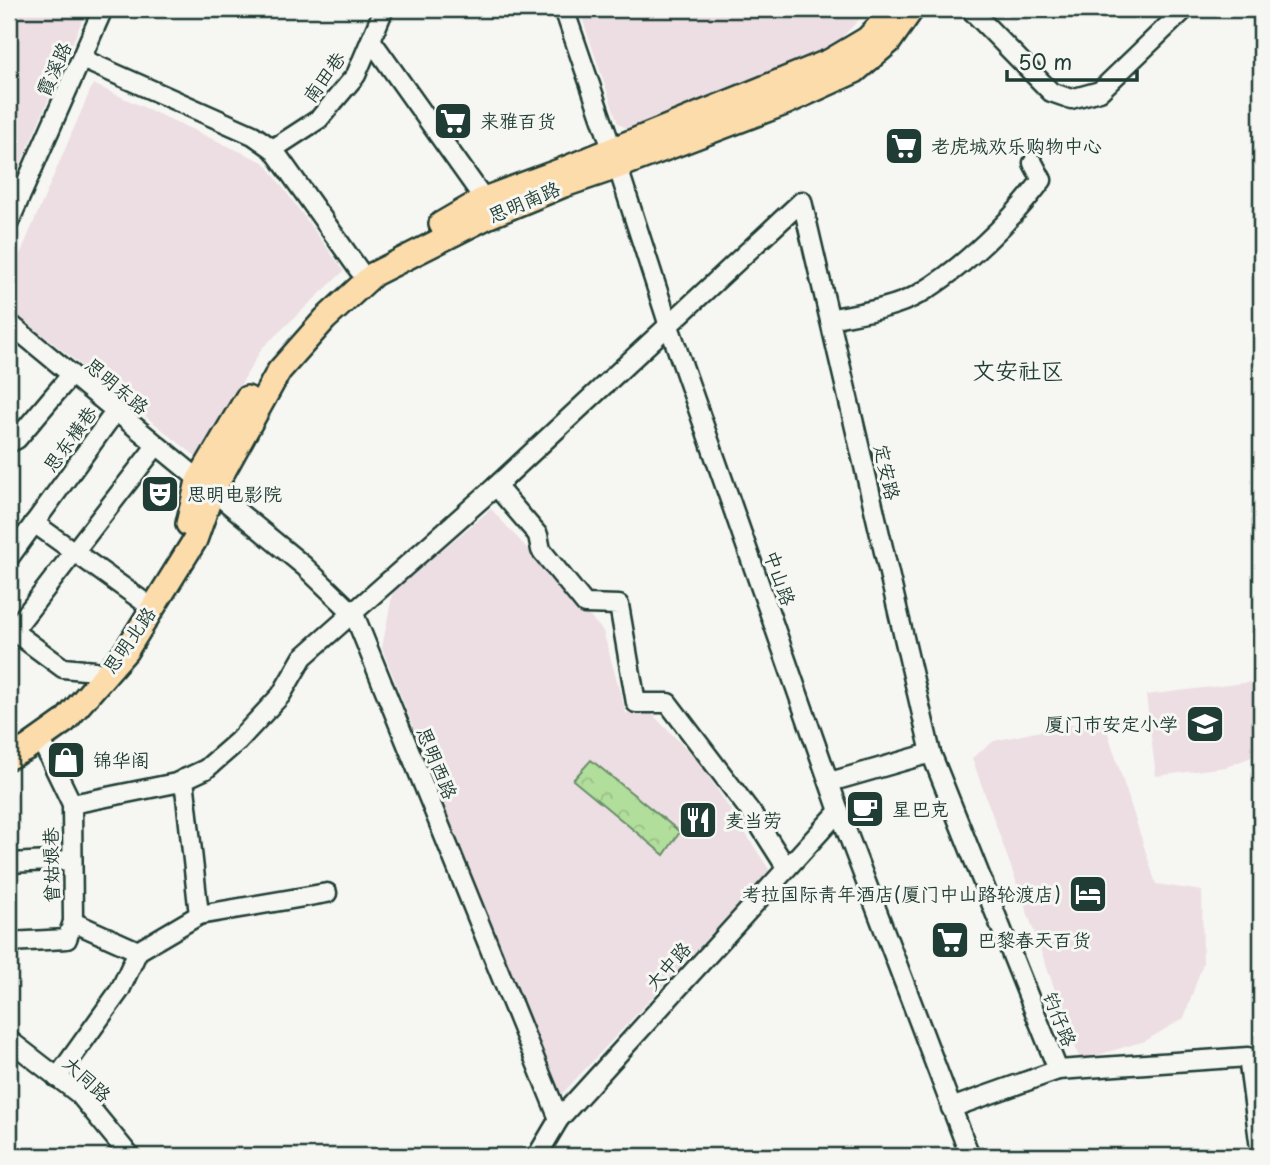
<svg xmlns="http://www.w3.org/2000/svg" width="1270" height="1165" viewBox="0 0 1270 1165" font-family="'Playpen Sans','LXGW WenKai TC',sans-serif">
<style>
.built{fill:#eddee4}
.forest{fill:url(#forest-crowns);stroke:#688e68;stroke-width:2}
.lines{fill:none;stroke-linecap:round;stroke-linejoin:round}
.minor-casing{stroke:#1f3d34;stroke-width:23}
.major-casing{stroke:#1f3d34;stroke-width:28}
.minor{stroke:#f6f6f2;stroke-width:18}
.major{stroke:#fddcac;stroke-width:23}
.labels{text-anchor:middle;stroke-width:6;stroke-linejoin:round;paint-order:stroke}
.street-label{font-size:19px;fill:#1f3d34;stroke:#f6f6f2}
.poi-label{font-size:19px;fill:#1f3d34;stroke:#f6f6f2;text-anchor:start}
.quarter-label{font-size:23px;fill:#1f3d34;stroke:#f6f6f2}
</style>
<defs>
<pattern id="forest-crowns" width="20" height="18" patternUnits="userSpaceOnUse" patternTransform="scale(1.75)"><rect width="20" height="18" fill="#b2de9c"/><path d="M2 6a3 3 0 1 1 6 0M12 15a3 3 0 1 1 6 0" fill="none" stroke="#99bf87"/></pattern>
</defs>
<rect width="100%" height="100%" fill="#f6f6f2"/>
<filter id="ink" filterUnits="userSpaceOnUse"><feTurbulence type="fractalNoise" baseFrequency=".0143" numOctaves="2"/><feDisplacementMap in="SourceGraphic" scale="14" xChannelSelector="R" yChannelSelector="G"/><feConvolveMatrix kernelMatrix="1 2 1 2 8 2 1 2 1" color-interpolation-filters="sRGB"/></filter>
<g filter="url(#ink)">
<g class="built">
<path d="M9,9H87L9,192Z"/>
<path d="M579,9H869L831,49L632,132L618,123Z"/>
<path d="M93,84L265,163L344,271L262,348L198,458L9,308V280Z"/>
<path d="M491,509L603,631L626,713H651L698,760L770,871L559,1097L382,648L393,591Z"/>
<path d="M1261,681V753L1226,767L1156,776L1146,695Z"/>
<path d="M1103,718L1156,884L1202,891L1203,963L1184,1018L1145,1041L1080,1060L972,758L994,741Z"/>
</g>
<path class="forest" d="M591,760L680,832L664,855L573,780Z"/>
<g class="lines">
<g class="minor-casing">
<g id="minor">
<path d="M564,9L612,149L669,326L839,811L970,1156"/>
<path d="M970,9L1051,92L1071,99L1100,91L1185,9"/>
<path d="M371,40L484,199"/>
<path d="M82,59L253,135L273,149L359,270"/>
<path d="M273,149L319,119L356,75L384,9"/>
<path d="M9,222L103,9"/>
<path d="M830,319C858,313 893,309 919,294C962,269 1012,220 1042,180L1033,163"/>
<path d="M9,323L304,566L354,614L559,1119"/>
<path d="M9,443L17,439L71,375"/>
<path d="M496,486L538,535L541,550L585,604L619,605L636,703H668L753,815L786,867"/>
<path d="M34,523L144,602"/>
<path d="M9,558L115,412"/>
<path d="M9,624L13,631L63,668L95,671"/>
<path d="M13,631L156,446"/>
<path d="M184,779L199,915"/>
<path d="M830,782L931,753"/>
<path d="M72,804L176,783L206,769L238,741L281,695L303,657L496,486L802,201L931,753L1058,1070"/>
<path d="M9,863L72,860"/>
<path d="M73,922L138,951"/>
<path d="M9,942L67,939L73,922L72,804L40,738"/>
<path d="M9,1040L79,1094L130,1156"/>
<path d="M57,1078L120,990L138,951L199,915L327,893"/>
<path d="M951,1108L1058,1070L1248,1057L1261,1156"/>
<path d="M537,1156L559,1119L839,811"/>
</g>
</g>
<g class="major-casing">
<g id="major">
<path d="M441,224L484,199L562,170L830,61L867,39L895,9"/>
<path d="M188,524L198,481L247,398"/>
<path d="M9,757L27,748L65,721L126,651L195,540L212,492L279,371L325,319L374,274L487,217L564,185L617,167L785,103L855,71L889,42L912,9"/>
</g>
</g>
<use href="#minor" class="minor"/>
<use href="#major" class="major"/>
</g>
</g>
<defs>
<g id="supermarket-square" transform="scale(2.0125)"><rect x="-9" y="-9" width="18" height="18" rx="4" fill="#1f3d34" stroke="#f6f6f2"/><path d="M-6-5.5h2.5l.6 2H6L4.5 2H-2.5L-4.4-4H-6ZM-1.5 3.2a1.3 1.3 0 1 0 .1 0ZM3 3.2a1.3 1.3 0 1 0 .1 0Z" fill="#fff"/></g>
<g id="theatre-square" transform="scale(2.0125)"><rect x="-9" y="-9" width="18" height="18" rx="4" fill="#1f3d34" stroke="#f6f6f2"/><path d="M-5-5.5Q0-4 5-5.5V0Q5 5 0 6Q-5 5-5 0ZM-3.3-2.5H-1v1.5H-3.3ZM1-2.5H3.3v1.5H1ZM-2.8 1Q0 5.5 2.8 1Z" fill="#fff"/></g>
<g id="school-square" transform="scale(2.0125)"><rect x="-9" y="-9" width="18" height="18" rx="4" fill="#1f3d34" stroke="#f6f6f2"/><path d="M0-5L7-2L0 1L-7-2ZM-4 1L0 2.5L4 1V4Q0 6-4 4Z" fill="#fff"/></g>
<g id="shop-square" transform="scale(2.0125)"><rect x="-9" y="-9" width="18" height="18" rx="4" fill="#1f3d34" stroke="#f6f6f2"/><path d="M-5-2.5h2.3a2.7 3.5 0 0 1 5.4 0H5L5.5 6h-11ZM-1.5-2.5h3a1.5 2.3 0 0 0-3 0Z" fill="#fff"/></g>
<g id="cafe-square" transform="scale(2.0125)"><rect x="-9" y="-9" width="18" height="18" rx="4" fill="#1f3d34" stroke="#f6f6f2"/><path d="M-5.5-4.5H6V0H3Q3 3.5 0 3.5H-2.5Q-5.5 3.5-5.5 0ZM3-3.2v2h1.7v-2ZM-6 4.5H4V6H-6Z" fill="#fff"/></g>
<g id="restaurant-square" transform="scale(2.0125)"><rect x="-9" y="-9" width="18" height="18" rx="4" fill="#1f3d34" stroke="#f6f6f2"/><path d="M-5-6h1v4h1v-4h1v4h1v-4h1v5L-1.5 .5V6h-2V.5L-5-1ZM5-6V6H3V1.5H1.5Q1.5-4 5-6Z" fill="#fff"/></g>
<g id="hotel-square" transform="scale(2.0125)"><rect x="-9" y="-9" width="18" height="18" rx="4" fill="#1f3d34" stroke="#f6f6f2"/><path d="M-6-4.5h1.5V1H6V5H4.5V3h-9V5H-6ZM-4 0a1.8 1.8 0 1 1 3.6 0ZM.5 0V-2.5h3Q6-2.5 6 0Z" fill="#fff"/></g>
</defs>
<g fill-rule="evenodd">
<use href="#supermarket-square" x="453" y="121"/>
<use href="#supermarket-square" x="904" y="146"/>
<use href="#theatre-square" x="160" y="494"/>
<use href="#school-square" x="1205" y="724"/>
<use href="#shop-square" x="66" y="760"/>
<use href="#cafe-square" x="865" y="809"/>
<use href="#restaurant-square" x="698" y="820"/>
<use href="#hotel-square" x="1088" y="894"/>
<use href="#supermarket-square" x="950" y="940"/>
</g>
<g class="labels">
<g class="street-label">
<text transform="translate(54 69) rotate(-66)" y="7">霞溪路</text>
<text transform="translate(324 77) rotate(-54)" y="7">南田巷</text>
<text transform="translate(524 202) rotate(-23)" y="7">思明南路</text>
<text transform="translate(117 386) rotate(40)" y="7">思明东路</text>
<text transform="translate(70 439) rotate(-54)" y="7">思东横巷</text>
<text transform="translate(887 472) rotate(77)" y="7">定安路</text>
<text transform="translate(780 578) rotate(71)" y="7">中山路</text>
<text transform="translate(129 640) rotate(-55)" y="7">思明北路</text>
<text transform="translate(437 763) rotate(68)" y="7">思明西路</text>
<text transform="translate(51 865) rotate(-91)" y="7">曾姑娘巷</text>
<text transform="translate(668 966) rotate(-48)" y="7">大中路</text>
<text transform="translate(1060 1019) rotate(68)" y="7">钓仔路</text>
<text transform="translate(87 1079) rotate(43)" y="7">大同路</text>
</g>
<g class="poi-label">
<text x="480" y="128">来雅百货</text>
<text x="931" y="153">老虎城欢乐购物中心</text>
<text x="187" y="501">思明电影院</text>
<text x="1178" y="731" text-anchor="end">厦门市安定小学</text>
<text x="93" y="767">锦华阁</text>
<text x="892" y="816">星巴克</text>
<text x="725" y="827">麦当劳</text>
<text x="1061" y="901" text-anchor="end">考拉国际青年酒店(厦门中山路轮渡店)</text>
<text x="977" y="947">巴黎春天百货</text>
</g>
<g class="quarter-label">
<text x="1018" y="379">文安社区</text>
</g>
</g>
<rect width="1270" height="1165" fill="none" stroke="#f6f6f2" stroke-width="35"/>
<rect x="18" y="18" width="1235" height="1130" fill="none" stroke="#1f3d34" stroke-width="2.5" filter="url(#ink)"/>
<path d="M1007 70v10h130v-10" fill="none" stroke="#1f3d34" stroke-width="3.5"/>
<text x="1018" y="70" font-size="21" fill="#1f3d34" stroke="#f6f6f2" stroke-width="5" paint-order="stroke">50 m</text>
</svg>
